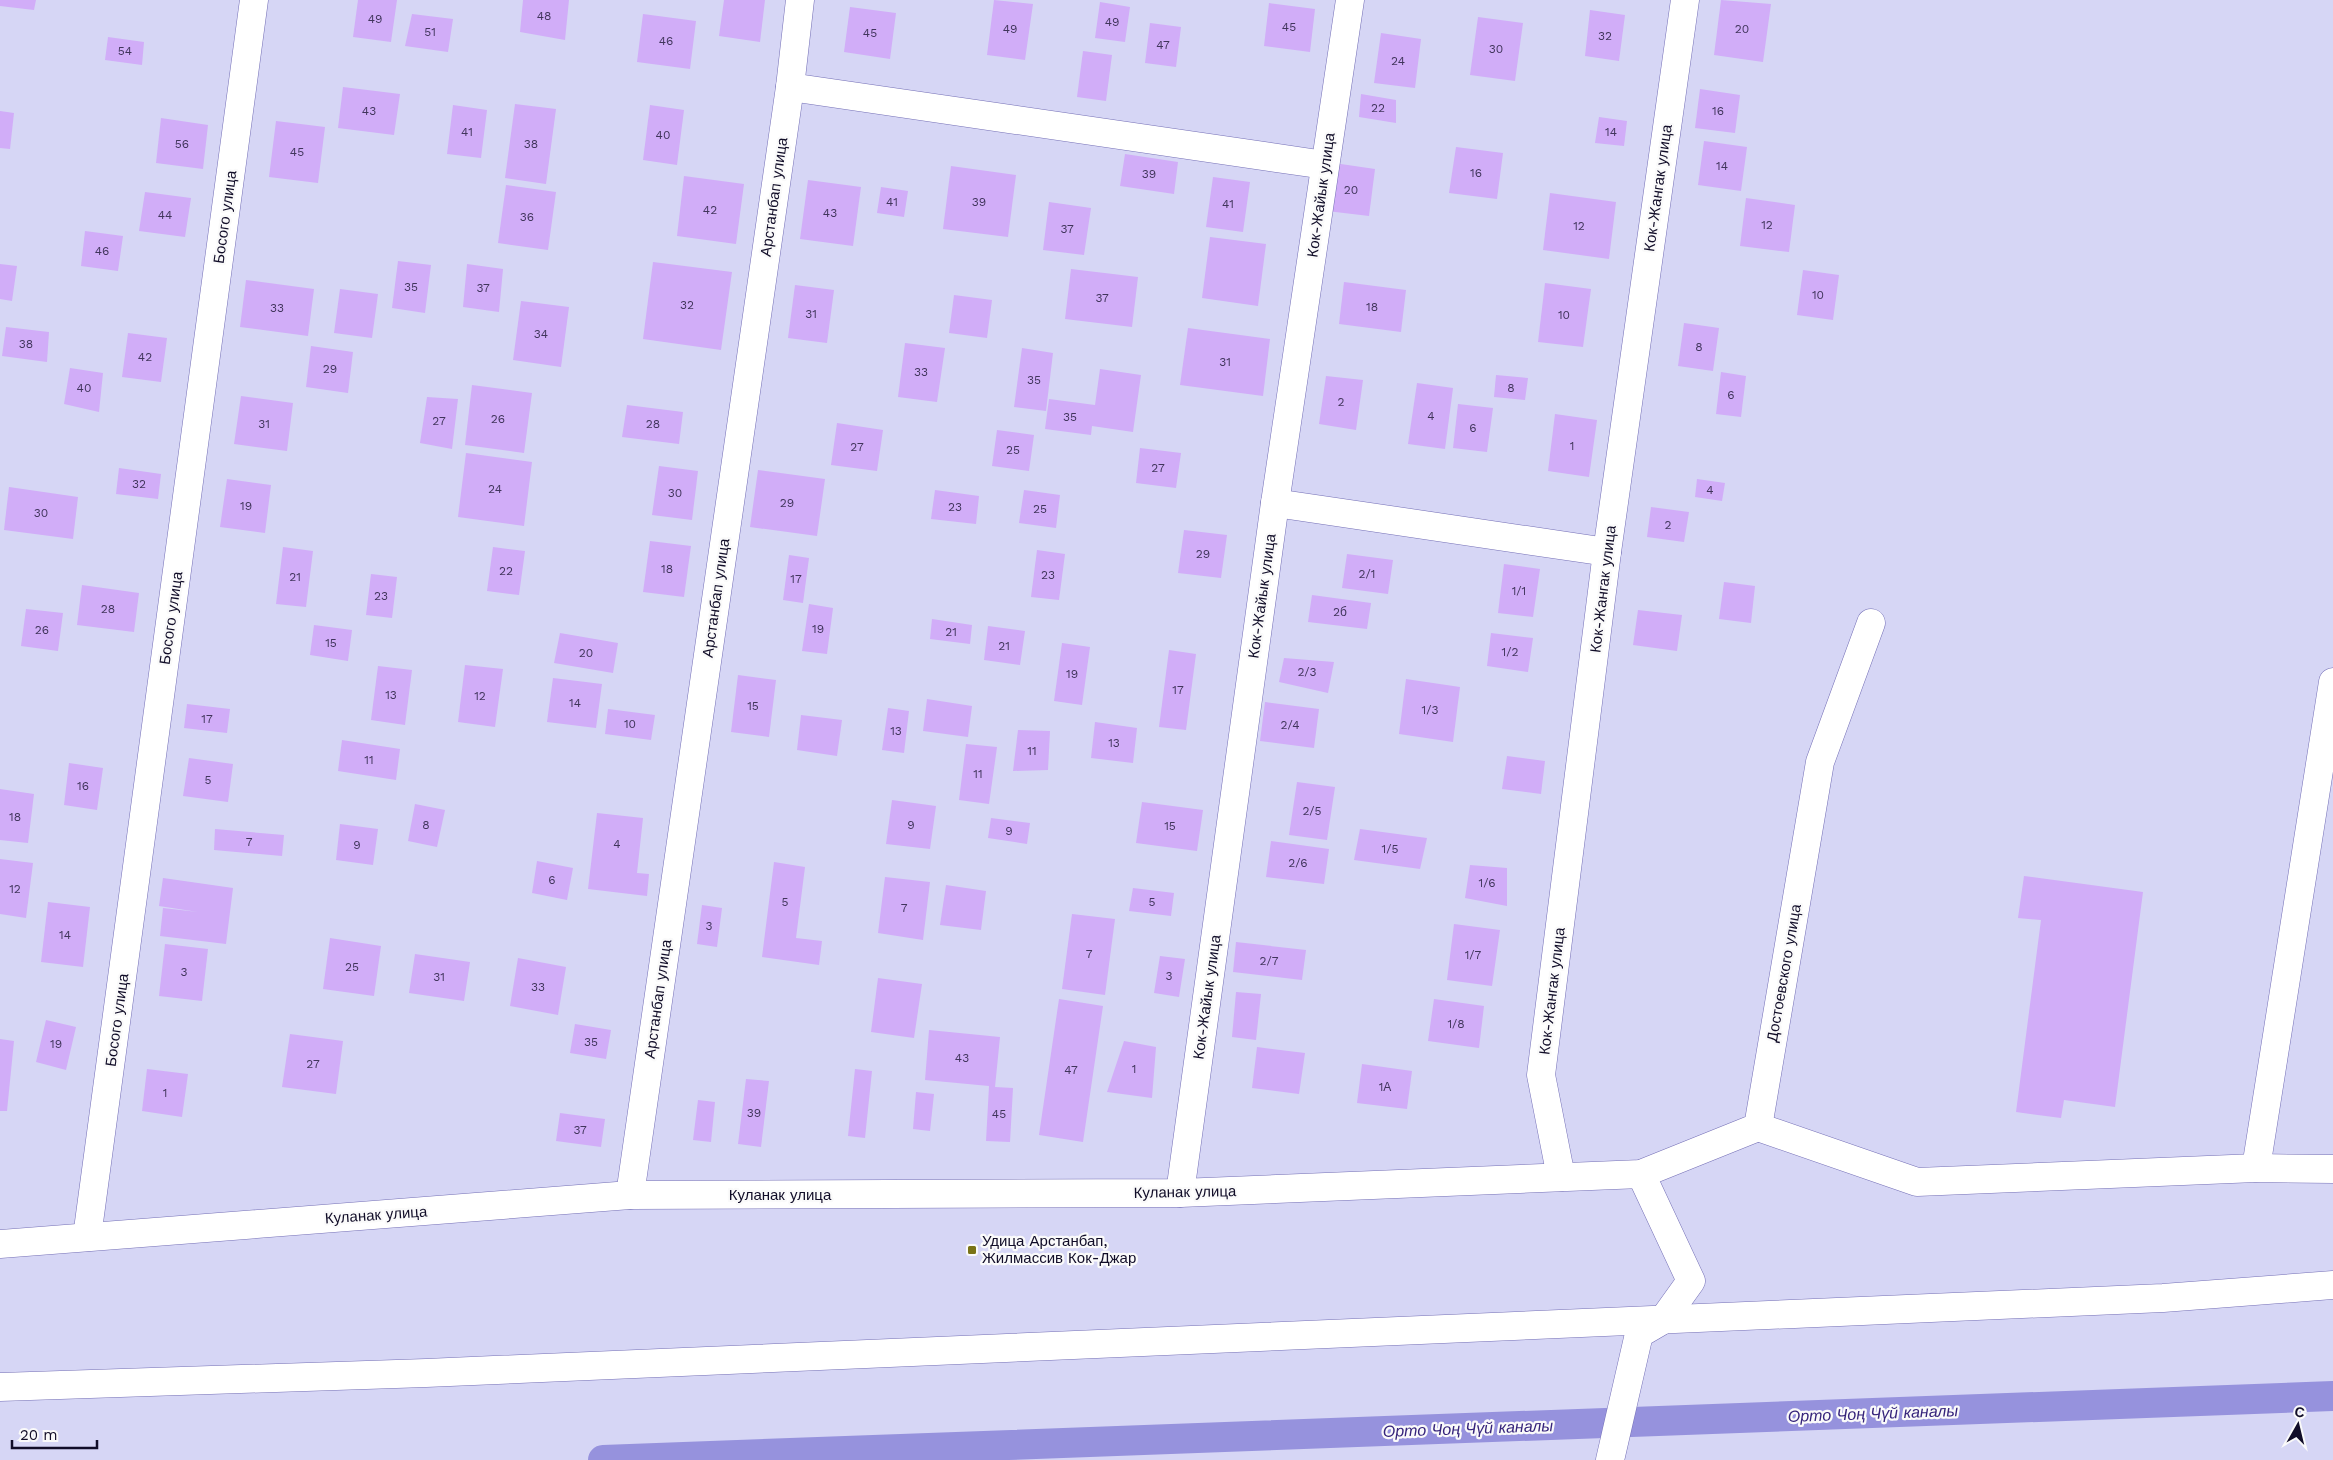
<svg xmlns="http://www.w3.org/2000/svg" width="2333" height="1460" viewBox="0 0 2333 1460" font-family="'Work Sans',sans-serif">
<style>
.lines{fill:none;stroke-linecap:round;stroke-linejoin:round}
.canal{stroke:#9692dd;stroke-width:30}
.building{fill:#d1adf8}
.minor-casing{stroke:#746fb6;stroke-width:29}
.minor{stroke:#fff;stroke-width:28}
.poi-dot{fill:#797316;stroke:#fafafa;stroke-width:2}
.labels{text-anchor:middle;stroke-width:4.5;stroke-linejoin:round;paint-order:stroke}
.number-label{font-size:12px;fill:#41355c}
.street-label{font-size:15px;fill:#110d28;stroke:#fafafa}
.poi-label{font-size:15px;fill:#110d28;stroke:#fafafa;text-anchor:start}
.water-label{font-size:16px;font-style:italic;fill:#36247b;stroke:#fafafa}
</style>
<rect width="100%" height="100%" fill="#d6d6f5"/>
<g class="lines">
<path class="canal" d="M603,1460L2333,1396"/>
</g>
<g class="building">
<path d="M0,0H36L34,10L0,6Z"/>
<path d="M358,0H397L391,42L353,37Z"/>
<path d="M523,0H569L565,40L520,32Z"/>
<path d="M724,0H765L760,42L719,36Z"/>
<path d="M994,0L1033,4L1025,60L987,55Z"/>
<path d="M1721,0L1771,4L1763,62L1714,55Z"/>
<path d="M1100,2L1130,7L1125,42L1095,38Z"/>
<path d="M1269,3L1315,9L1310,52L1264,46Z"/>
<path d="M850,7L896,13L890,59L844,52Z"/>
<path d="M1590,10L1625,15L1619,61L1585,56Z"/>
<path d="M412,14L453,19L448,52L405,46Z"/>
<path d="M643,14L696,21L690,69L637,62Z"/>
<path d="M1478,17L1523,23L1515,81L1470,75Z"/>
<path d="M1150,23L1181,27L1176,67L1145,63Z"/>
<path d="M1381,33L1421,39L1415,88L1374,83Z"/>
<path d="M108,37L144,42L142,65L105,60Z"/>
<path d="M1083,51L1112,55L1106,101L1077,97Z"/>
<path d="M343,87L400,94L394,135L338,128Z"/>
<path d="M1700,89L1740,95L1735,133L1695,128Z"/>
<path d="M1361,94L1396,100V123L1359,117Z"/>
<path d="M515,104L556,109L546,184L505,178Z"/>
<path d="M453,105L487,110L481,158L447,154Z"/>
<path d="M650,105L684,110L677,165L643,160Z"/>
<path d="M0,111L14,113L10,149L0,148Z"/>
<path d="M1599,117L1627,121L1624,146L1595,143Z"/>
<path d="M161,118L208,125L203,169L156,163Z"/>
<path d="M276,121L325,127L318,183L269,177Z"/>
<path d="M1704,141L1747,147L1741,191L1698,185Z"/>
<path d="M1456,147L1503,153L1497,199L1449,193Z"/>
<path d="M1125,154L1178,162L1174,194L1120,186Z"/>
<path d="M1334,163L1375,169L1369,216L1327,211Z"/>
<path d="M951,166L1016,175L1008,237L943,229Z"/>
<path d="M684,176L744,184L736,244L677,236Z"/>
<path d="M1213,177L1250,182L1243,232L1206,227Z"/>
<path d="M808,180L861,187L853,246L800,239Z"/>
<path d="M506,185L556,192L548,250L498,243Z"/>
<path d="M881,187L908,191L904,217L877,213Z"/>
<path d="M145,192L191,198L185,237L139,231Z"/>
<path d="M1550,193L1616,202L1609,259L1543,250Z"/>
<path d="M1746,198L1795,205L1789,252L1740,246Z"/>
<path d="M1049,202L1091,208L1084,255L1043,250Z"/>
<path d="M85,231L123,236L118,271L81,266Z"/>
<path d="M1210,237L1266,244L1258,306L1202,298Z"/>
<path d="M398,261L431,265L425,313L392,308Z"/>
<path d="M653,262L732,272L721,350L643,339Z"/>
<path d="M0,264L17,266L12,301L0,299Z"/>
<path d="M467,264L503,269L499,312L463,307Z"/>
<path d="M1071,269L1138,277L1132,327L1065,319Z"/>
<path d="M1803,270L1839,275L1833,320L1797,315Z"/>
<path d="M246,280L314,289L308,336L240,327Z"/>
<path d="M1344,282L1406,290L1401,332L1339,324Z"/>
<path d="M1545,283L1591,289L1583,347L1538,342Z"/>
<path d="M795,285L834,290L827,343L788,338Z"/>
<path d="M340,289L378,294L372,338L334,333Z"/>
<path d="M954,295L992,300L987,338L949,333Z"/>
<path d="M521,301L569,307L561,367L513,360Z"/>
<path d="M1684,323L1719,328L1713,371L1678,366Z"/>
<path d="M6,327L49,332L47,362L2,356Z"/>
<path d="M1188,328L1270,339L1263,396L1180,385Z"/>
<path d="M128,333L167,338L161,382L122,377Z"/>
<path d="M905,343L945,348L937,402L898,397Z"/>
<path d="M311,346L353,352L348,393L306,387Z"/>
<path d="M1022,348L1053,353L1046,411L1014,407Z"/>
<path d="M70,368L103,373L99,412L64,404Z"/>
<path d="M1100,369L1141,375L1133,432L1092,426L1091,435L1045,429L1049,399L1095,405Z"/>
<path d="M1721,372L1746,376L1741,417L1716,414Z"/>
<path d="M1496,375L1528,378L1525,400L1494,397Z"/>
<path d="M1326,376L1363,380L1356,430L1319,424Z"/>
<path d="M1417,383L1453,388L1445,449L1408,444Z"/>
<path d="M472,385L532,393L524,453L465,445Z"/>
<path d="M241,396L293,403L287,451L234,444Z"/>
<path d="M427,397L458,399L452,449L420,443Z"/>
<path d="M1458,404L1493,408L1487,452L1453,448Z"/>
<path d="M627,405L683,412L679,444L622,437Z"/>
<path d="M1555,414L1597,420L1589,477L1548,471Z"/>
<path d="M837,423L883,430L877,471L831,465Z"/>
<path d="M997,430L1034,435L1029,471L992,466Z"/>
<path d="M1140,448L1181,453L1176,488L1136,483Z"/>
<path d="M466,453L532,462L524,526L458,517Z"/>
<path d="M659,466L698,471L692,520L652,515Z"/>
<path d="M119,468L161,474L158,499L116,494Z"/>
<path d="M758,470L825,479L817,536L750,527Z"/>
<path d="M227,479L271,485L265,533L220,527Z"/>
<path d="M1697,479L1725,483L1722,501L1695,497Z"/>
<path d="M9,487L78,497L73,539L4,530Z"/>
<path d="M935,490L979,496L976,524L931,519Z"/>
<path d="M1024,490L1060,495L1056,528L1019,523Z"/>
<path d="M1651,507L1689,512L1684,542L1647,537Z"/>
<path d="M1184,530L1227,535L1221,578L1178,573Z"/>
<path d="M650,541L691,546L684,597L643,592Z"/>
<path d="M283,547L313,551L306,607L276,604Z"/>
<path d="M493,547L525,551L519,595L487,591Z"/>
<path d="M1037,550L1065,554L1059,600L1031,597Z"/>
<path d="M1347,554L1393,560L1388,594L1342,588Z"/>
<path d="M789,555L809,558L803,603L783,600Z"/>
<path d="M1504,564L1540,569L1533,617L1498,613Z"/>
<path d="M371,574L397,577L392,618L366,615Z"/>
<path d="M1724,582L1755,586L1751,623L1719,619Z"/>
<path d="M82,585L139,593L134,632L77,625Z"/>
<path d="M1312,595L1371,603L1367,629L1308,622Z"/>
<path d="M809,604L833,608L827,654L802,651Z"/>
<path d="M26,609L63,613L58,651L21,646Z"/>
<path d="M1638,610L1682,615L1677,651L1633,645Z"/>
<path d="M932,619L972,625L970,644L930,639Z"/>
<path d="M314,625L352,630L348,661L310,655Z"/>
<path d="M988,626L1025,631L1020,665L984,660Z"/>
<path d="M560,633L618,643L613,673L554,663Z"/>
<path d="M1491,633L1533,638L1528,672L1487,666Z"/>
<path d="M1062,643L1090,647L1082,705L1054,701Z"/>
<path d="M1169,650L1196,654L1186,730L1159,727Z"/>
<path d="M1284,658L1334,662L1328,693L1279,682Z"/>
<path d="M465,665L503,669L495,727L458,722Z"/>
<path d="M378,666L412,670L405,725L371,720Z"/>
<path d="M738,675L776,680L769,737L731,732Z"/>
<path d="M553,678L602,684L596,728L547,722Z"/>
<path d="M1406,679L1460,687L1453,742L1399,734Z"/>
<path d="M927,699L972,706L968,737L923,731Z"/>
<path d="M1265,702L1319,709L1314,748L1260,741Z"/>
<path d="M187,704L230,709L227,733L184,728Z"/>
<path d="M888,708L909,711L904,753L882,750Z"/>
<path d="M608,709L655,715L651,740L605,734Z"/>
<path d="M801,715L842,720L837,756L797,750Z"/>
<path d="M1095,722L1137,728L1133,763L1091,758Z"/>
<path d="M1018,730L1050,731L1048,770L1013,771Z"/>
<path d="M342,740L400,749L396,780L338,771Z"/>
<path d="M966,744L997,747L989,804L959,800Z"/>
<path d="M1507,756L1545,761L1541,794L1502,789Z"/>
<path d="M189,758L233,764L228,802L183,796Z"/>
<path d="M69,763L103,768L97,810L64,805Z"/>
<path d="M1297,782L1335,787L1327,840L1289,835Z"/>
<path d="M0,789L34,794L28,843L0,840Z"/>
<path d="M892,800L936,806L930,849L886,844Z"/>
<path d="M1142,802L1203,810L1197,851L1136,843Z"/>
<path d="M415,804L445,810L437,847L408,841Z"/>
<path d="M597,813L643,818L637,873L649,874L647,896L588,889Z"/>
<path d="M991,818L1030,823L1027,844L988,838Z"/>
<path d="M340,824L378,829L373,865L336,860Z"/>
<path d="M215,829L284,835L282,856L214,850Z"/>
<path d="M1360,829L1427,838L1420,869L1354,860Z"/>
<path d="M1271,841L1329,849L1324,884L1266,877Z"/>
<path d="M0,859L33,863L26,918L0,914Z"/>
<path d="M537,861L573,868L567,900L532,893Z"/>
<path d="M774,862L805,867L796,938L822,941L819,965L762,957Z"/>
<path d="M1470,865L1507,868V906L1465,898Z"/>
<path d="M2024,876L2143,892L2115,1107L2064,1100L2061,1118L2016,1112L2041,920L2018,918Z"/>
<path d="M885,877L930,882L923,940L878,933Z"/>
<path d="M163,878L233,888L226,944L160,936L163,908L198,912L159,906Z"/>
<path d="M946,885L986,891L981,930L940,925Z"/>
<path d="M1133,888L1174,893L1171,916L1129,911Z"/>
<path d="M48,902L90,907L83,967L41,962Z"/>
<path d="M702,905L722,908L717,947L697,944Z"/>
<path d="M1072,914L1115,919L1105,995L1062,989Z"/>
<path d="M1454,924L1500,930L1492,986L1447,980Z"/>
<path d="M330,938L381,946L374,996L323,989Z"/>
<path d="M1236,942L1306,950L1302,980L1233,972Z"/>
<path d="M165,944L208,949L202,1001L159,996Z"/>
<path d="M415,954L470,962L464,1001L409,993Z"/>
<path d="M1160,956L1185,959L1179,997L1154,993Z"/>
<path d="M518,958L566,967L558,1015L510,1006Z"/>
<path d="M878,978L922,984L914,1038L871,1032Z"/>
<path d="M1236,992L1261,994L1256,1040L1232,1037Z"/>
<path d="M1059,999L1103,1006L1083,1142L1039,1135Z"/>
<path d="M1434,999L1484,1006L1479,1048L1428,1041Z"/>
<path d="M46,1020L76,1027L66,1070L36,1062Z"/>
<path d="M575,1024L611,1030L606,1059L570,1053Z"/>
<path d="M929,1030L1000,1037L995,1087L1013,1088L1010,1142L986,1141L989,1086L925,1080Z"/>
<path d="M290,1034L343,1041L336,1094L282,1087Z"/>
<path d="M0,1039L14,1041L7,1111H0Z"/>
<path d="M1124,1041L1156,1047L1152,1098L1107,1092Z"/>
<path d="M1257,1047L1305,1053L1299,1094L1252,1088Z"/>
<path d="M1362,1064L1412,1071L1407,1109L1357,1103Z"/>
<path d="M147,1069L188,1074L182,1117L142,1111Z"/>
<path d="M855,1069L872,1071L865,1138L848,1136Z"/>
<path d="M746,1079L769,1081L761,1147L738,1144Z"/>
<path d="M916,1092L934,1094L930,1131L913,1129Z"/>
<path d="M698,1100L715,1102L711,1142L693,1140Z"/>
<path d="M560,1113L605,1119L601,1147L556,1141Z"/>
</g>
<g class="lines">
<g class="minor-casing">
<g id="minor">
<path d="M790,87L1325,165"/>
<path d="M1275,503L1607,552"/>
<path d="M1758,1127L1917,1182L2256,1168L2333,1169"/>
<path d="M2256,1168L2333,682"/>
<path d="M1561,1177L1541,1075L1607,552L1685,0"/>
<path d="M1180,1193L1275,503L1350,0"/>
<path d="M630,1195L790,87L800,0"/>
<path d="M87,1237L254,0"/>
<path d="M0,1244L630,1195L1180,1193L1641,1174L1758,1127L1820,762L1871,623"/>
<path d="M0,1387L426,1373L2163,1298L2333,1285"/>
<path d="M1610,1460L1639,1334L1663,1320L1691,1281L1641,1174"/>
</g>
</g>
<use href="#minor" class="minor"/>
</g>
<rect class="poi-dot" x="967" y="1245" width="10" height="10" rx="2.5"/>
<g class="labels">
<g class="number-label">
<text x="544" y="20">48</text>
<text x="375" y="23">49</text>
<text x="1112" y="26">49</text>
<text x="1289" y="31">45</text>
<text x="1010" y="33">49</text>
<text x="1742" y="33">20</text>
<text x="430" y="36">51</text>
<text x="870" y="37">45</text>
<text x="1605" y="40">32</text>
<text x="666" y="45">46</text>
<text x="1163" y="49">47</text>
<text x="1496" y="53">30</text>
<text x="125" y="55">54</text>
<text x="1398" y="65">24</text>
<text x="1378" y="112">22</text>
<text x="369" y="115">43</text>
<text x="1718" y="115">16</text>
<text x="467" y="136">41</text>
<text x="1611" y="136">14</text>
<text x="663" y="139">40</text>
<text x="182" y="148">56</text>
<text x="531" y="148">38</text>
<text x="297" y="156">45</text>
<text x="1722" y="170">14</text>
<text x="1476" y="177">16</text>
<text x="1149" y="178">39</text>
<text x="1351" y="194">20</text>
<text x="892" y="206">41</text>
<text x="979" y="206">39</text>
<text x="1228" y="208">41</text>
<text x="710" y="214">42</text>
<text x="830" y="217">43</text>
<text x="165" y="219">44</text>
<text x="527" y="221">36</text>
<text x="1767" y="229">12</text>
<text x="1579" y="230">12</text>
<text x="1067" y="233">37</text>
<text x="102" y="255">46</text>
<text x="411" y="291">35</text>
<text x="483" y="292">37</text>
<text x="1818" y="299">10</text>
<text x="1102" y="302">37</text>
<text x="687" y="309">32</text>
<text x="1372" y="311">18</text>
<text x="277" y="312">33</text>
<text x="811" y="318">31</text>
<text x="1564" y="319">10</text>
<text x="541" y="338">34</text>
<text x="26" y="348">38</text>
<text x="1699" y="351">8</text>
<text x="145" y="361">42</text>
<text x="1225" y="366">31</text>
<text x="330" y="373">29</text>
<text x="921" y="376">33</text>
<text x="1034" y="384">35</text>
<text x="84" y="392">40</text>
<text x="1511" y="392">8</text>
<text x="1731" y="399">6</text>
<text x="1341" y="406">2</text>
<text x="1431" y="420">4</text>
<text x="1070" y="421">35</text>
<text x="498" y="423">26</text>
<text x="439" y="425">27</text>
<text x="264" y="428">31</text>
<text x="653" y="428">28</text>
<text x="1473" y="432">6</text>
<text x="1572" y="450">1</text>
<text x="857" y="451">27</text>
<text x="1013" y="454">25</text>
<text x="1158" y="472">27</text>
<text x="139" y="488">32</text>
<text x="495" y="493">24</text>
<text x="1710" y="494">4</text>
<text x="675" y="497">30</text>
<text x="787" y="507">29</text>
<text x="246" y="510">19</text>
<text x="955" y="511">23</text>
<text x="1040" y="513">25</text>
<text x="41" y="517">30</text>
<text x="1668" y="529">2</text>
<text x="1203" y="558">29</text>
<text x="667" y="573">18</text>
<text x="506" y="575">22</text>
<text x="1367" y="578">2/1</text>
<text x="1048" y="579">23</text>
<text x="295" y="581">21</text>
<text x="796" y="583">17</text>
<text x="1519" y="595">1/1</text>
<text x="381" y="600">23</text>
<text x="108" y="613">28</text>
<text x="1340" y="616">2б</text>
<text x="818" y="633">19</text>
<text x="42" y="634">26</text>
<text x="951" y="636">21</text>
<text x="331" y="647">15</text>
<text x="1004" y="650">21</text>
<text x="1510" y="656">1/2</text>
<text x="586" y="657">20</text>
<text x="1307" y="676">2/3</text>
<text x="1072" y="678">19</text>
<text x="1178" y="694">17</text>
<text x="391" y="699">13</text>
<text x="480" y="700">12</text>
<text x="575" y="707">14</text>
<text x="753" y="710">15</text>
<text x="1430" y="714">1/3</text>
<text x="207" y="723">17</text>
<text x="630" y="728">10</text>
<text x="1290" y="729">2/4</text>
<text x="896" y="735">13</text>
<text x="1114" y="747">13</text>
<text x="1032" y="755">11</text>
<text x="369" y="764">11</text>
<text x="978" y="778">11</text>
<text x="208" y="784">5</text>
<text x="83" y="790">16</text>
<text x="1312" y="815">2/5</text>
<text x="15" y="821">18</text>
<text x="426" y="829">8</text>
<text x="911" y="829">9</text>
<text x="1170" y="830">15</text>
<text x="1009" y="835">9</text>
<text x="249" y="846">7</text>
<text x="617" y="848">4</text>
<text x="357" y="849">9</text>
<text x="1390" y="853">1/5</text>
<text x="1298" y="867">2/6</text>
<text x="552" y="884">6</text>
<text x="1487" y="887">1/6</text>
<text x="15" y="893">12</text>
<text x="785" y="906">5</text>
<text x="1152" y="906">5</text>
<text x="904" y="912">7</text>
<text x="709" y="930">3</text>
<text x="65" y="939">14</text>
<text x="1089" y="958">7</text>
<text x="1473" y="959">1/7</text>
<text x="1269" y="965">2/7</text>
<text x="352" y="971">25</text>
<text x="184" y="976">3</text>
<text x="1169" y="980">3</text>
<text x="439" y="981">31</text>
<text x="538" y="991">33</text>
<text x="1456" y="1028">1/8</text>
<text x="591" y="1046">35</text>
<text x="56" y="1048">19</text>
<text x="962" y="1062">43</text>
<text x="313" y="1068">27</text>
<text x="1134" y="1073">1</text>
<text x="1071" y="1074">47</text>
<text x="1385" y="1091">1А</text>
<text x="165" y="1097">1</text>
<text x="754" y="1117">39</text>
<text x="999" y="1118">45</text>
<text x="580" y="1134">37</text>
</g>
<g class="street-label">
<text transform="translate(1658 188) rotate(-82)" y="5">Кок-Жангак улица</text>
<text transform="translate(1321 195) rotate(-82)" y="5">Кок-Жайык улица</text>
<text transform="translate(774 197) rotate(-82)" y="5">Арстанбап улица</text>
<text transform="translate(225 217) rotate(-82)" y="5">Босого улица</text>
<text transform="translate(1603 589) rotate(-83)" y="5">Кок-Жангак улица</text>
<text transform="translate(1262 596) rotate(-82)" y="5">Кок-Жайык улица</text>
<text transform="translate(716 598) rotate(-82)" y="5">Арстанбап улица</text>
<text transform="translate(171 618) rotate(-82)" y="5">Босого улица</text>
<text transform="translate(1784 973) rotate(-80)" y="5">Достоевского улица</text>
<text transform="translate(1552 991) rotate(-83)" y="5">Кок-Жангак улица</text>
<text transform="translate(1207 997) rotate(-82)" y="5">Кок-Жайык улица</text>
<text transform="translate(658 999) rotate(-82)" y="5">Арстанбап улица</text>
<text transform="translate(117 1020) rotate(-82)" y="5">Босого улица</text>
<text transform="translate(1185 1192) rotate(-1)" y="5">Куланак улица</text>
<text x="780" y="1200">Куланак улица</text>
<text transform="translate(376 1215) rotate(-4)" y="5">Куланак улица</text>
</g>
<g class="poi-label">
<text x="982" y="1246">Удица Арстанбап,<tspan x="982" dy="17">Жилмассив Кок-Джар</tspan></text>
</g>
<g class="water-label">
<text transform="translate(1873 1413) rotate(-2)" y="6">Орто Чоң Чүй каналы</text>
<text transform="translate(1468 1428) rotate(-2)" y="6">Орто Чоң Чүй каналы</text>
</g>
</g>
<g transform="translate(2298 1425) rotate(8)" stroke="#fafafa" stroke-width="4" paint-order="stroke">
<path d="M0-4L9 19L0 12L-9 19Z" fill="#110d28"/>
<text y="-8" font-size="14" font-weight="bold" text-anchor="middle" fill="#110d28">С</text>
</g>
<path d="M12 1440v8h85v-8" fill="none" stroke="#110d28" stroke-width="2.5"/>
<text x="20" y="1440" font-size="15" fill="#110d28" stroke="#fafafa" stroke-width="4" paint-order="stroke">20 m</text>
</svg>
